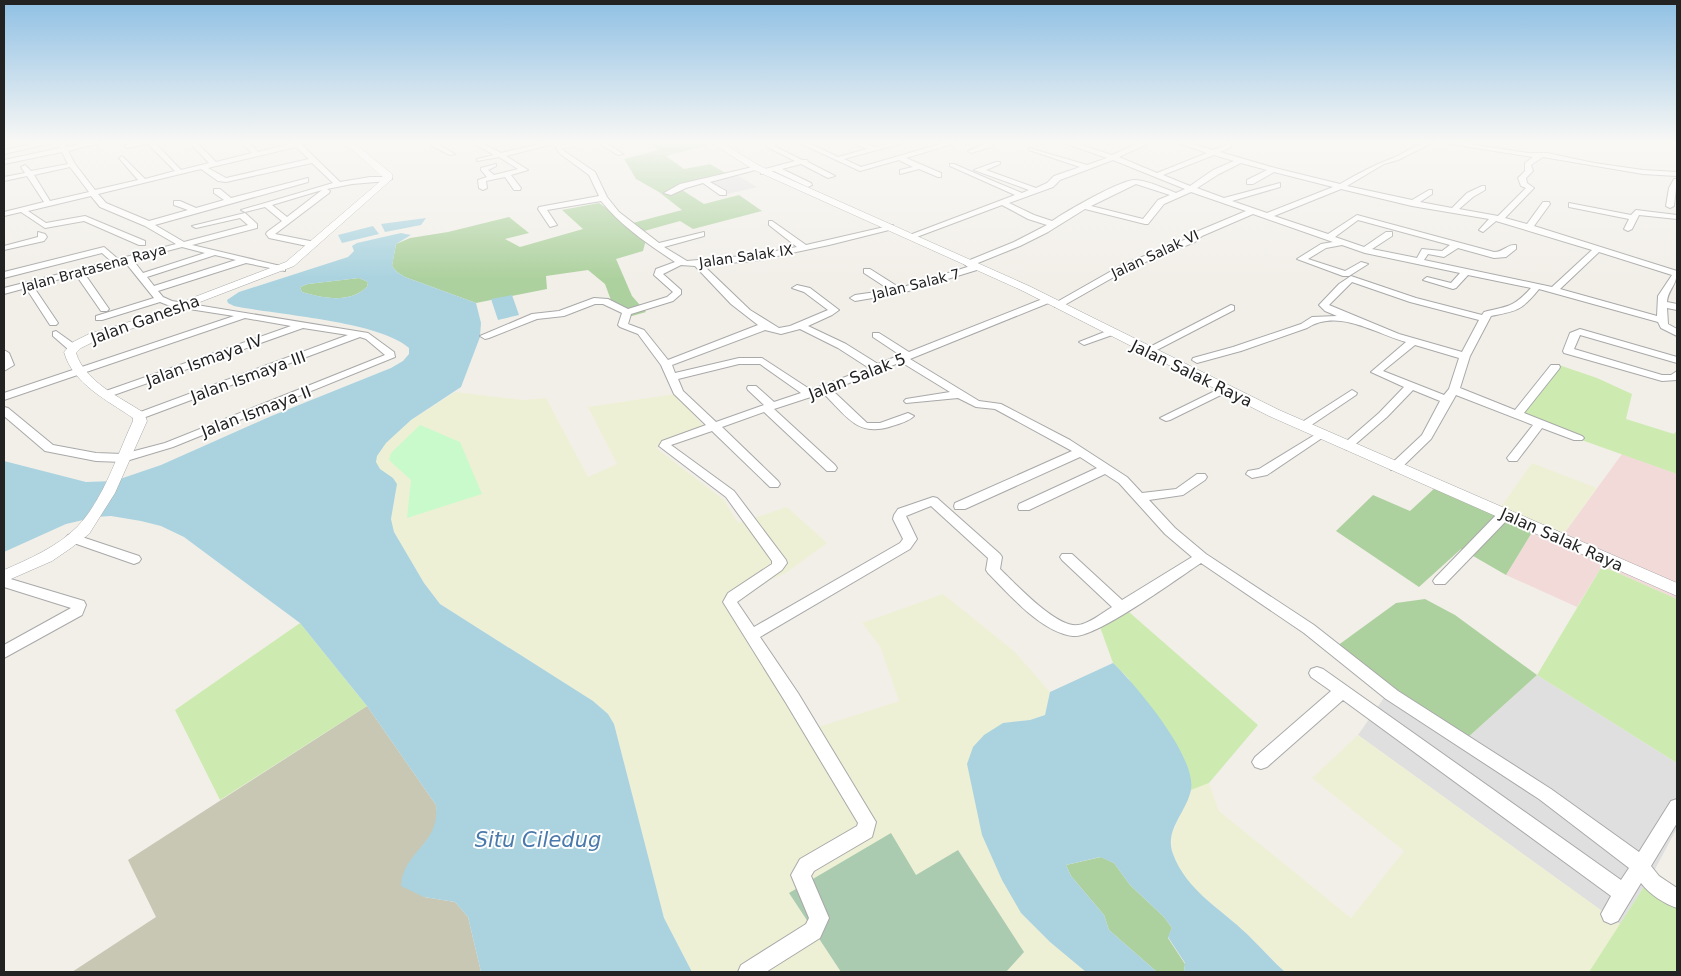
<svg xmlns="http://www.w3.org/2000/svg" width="1681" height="976" viewBox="0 0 1681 976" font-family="'DejaVu Sans',sans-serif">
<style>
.residential{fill:#e0dfdf}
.commercial{fill:#f2dad9}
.construction{fill:#c7c7b4}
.farmland{fill:#eef0d5}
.grass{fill:#cdebb0}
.forest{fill:#add19e}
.cemetery{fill:#aacbaf}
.park{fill:#c8facc}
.water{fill:#aad3df;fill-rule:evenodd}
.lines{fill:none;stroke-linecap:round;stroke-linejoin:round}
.minor-casing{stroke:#a9a9a9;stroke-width:2}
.tertiary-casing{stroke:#a9a9a9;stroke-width:1}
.minor{fill:#fff;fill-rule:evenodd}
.tertiary{fill:#fff;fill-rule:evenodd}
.labels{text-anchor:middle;stroke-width:4;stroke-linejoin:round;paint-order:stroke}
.far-street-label{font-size:14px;fill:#222;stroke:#fff}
.street-label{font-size:16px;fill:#222;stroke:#fff}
.near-water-label{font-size:21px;font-style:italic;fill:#4a7aab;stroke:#fff}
</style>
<rect width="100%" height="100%" fill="#f2efe9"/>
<g class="residential">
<path d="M735,174L757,187L728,194L707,181Z"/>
<path d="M1537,675L1677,763V828L1654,871L1620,924L1358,735L1388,692L1466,739Z"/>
</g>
<path class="commercial" d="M1622,454L1677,474V599L1602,566L1577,607L1506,575L1534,529L1560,539Z"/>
<path class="construction" d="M367,706L436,805L438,819L433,832L408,865L424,897L455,902L468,917L481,972H72L156,917L128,860Z"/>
<g class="farmland">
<path d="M455,392L524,400L546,398L588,477L617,464L588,407L675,394L707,430L656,448L724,500L738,523L787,507L827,543L786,573L726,599L806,731L899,701L880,646L862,623L943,594L1014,651L1050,692L1045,715L1030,720L1002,723L1021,913L1050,942L1086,972H1006L1024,952L958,850L916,875L789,893L841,972H692L664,918L614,724L608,714L593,701L440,604L424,583L394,532L391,519L396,494L393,478L380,469L376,462L377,456L386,443L411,420Z"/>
<path d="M1532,463L1597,488L1560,539L1498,511Z"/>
<path d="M1358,735L1620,924L1589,972H1285L1247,934L1197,891L1182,875L1172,852L1171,836L1191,790L1209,783L1219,811L1351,918L1404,851L1312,778Z"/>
</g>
<g class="grass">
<path d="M1559,365L1597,378L1632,394L1626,419L1674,434L1677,430V474L1520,418Z"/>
<path d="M1602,566L1677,599V763L1537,675Z"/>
<path d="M1129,612L1258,725L1209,783L1191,790L1190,775L1128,678L1113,663L1100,627Z"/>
<path d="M300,623L367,706L220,800L175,710Z"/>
<path d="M1654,871L1677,888V972H1589Z"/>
</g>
<g class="forest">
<path d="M651,142H719L666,156L684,169L710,164L729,175L679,188L704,204L739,195L762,211L693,229L680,221L637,233L646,240L643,251L616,259L632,296L646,312L625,318L612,303L605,284L588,270L546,276L547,289L476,303L405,277L397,272L392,266L396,244L410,238L448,232L509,217L529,233L505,239L520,247L583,229L562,210L599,203L629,224L682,210L659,192L636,179L624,159L658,150Z"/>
<path d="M359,278L368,282L367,287C349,304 322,298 302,292L300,287L308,284Z"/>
<path d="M1437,486L1534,529L1506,575L1461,549L1419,587L1336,531L1373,495L1410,511Z"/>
<path d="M1425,599L1455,615L1537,675L1466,739L1388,692L1337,646L1396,603Z"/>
<path d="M1101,857L1114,863L1130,885L1164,917L1172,928L1168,938L1185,964L1184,972H1157L1109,930L1104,915L1071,876L1066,865Z"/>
</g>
<path class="cemetery" d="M891,833L916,875L958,850L1024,952L1006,972H841L789,893Z"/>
<path class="park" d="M420,425L460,442L482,494L407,518L411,480L389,460L391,453Z"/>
<g class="water">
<path d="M426,218L421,225L385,232L381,224Z"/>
<path d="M373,226L379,234L342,243L338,235Z"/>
<path d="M401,233L411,235L396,244L392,266L397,272L405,277L476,303L481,323L480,337L461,387L411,420L386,443L377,456L376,462L380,469L393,478L397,484L391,519L394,532L424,583L440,604L593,701L608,714L614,724L664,918L692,972H481L468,917L455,902L424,897L401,886C403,851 441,844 436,805L367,706L300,623L184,537L161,526L141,521L111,516L96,517L66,524L4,552V461L86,482L114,481L161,465L269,417L391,368L403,361L409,354V348C379,321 277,315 234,306L228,303L227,300L239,292L348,257L354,251L352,246L357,243ZM359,278L368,282L367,287C349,304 323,298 302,292L300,287L308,284Z"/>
<path d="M512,295L519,315L498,320L491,299Z"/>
<path d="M1113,663C1136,685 1197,757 1191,790C1186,813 1164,830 1173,854C1186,890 1221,909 1247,934C1260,947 1272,960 1285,972H1184L1185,963L1168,937L1172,928L1164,917L1130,885L1114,863L1100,857L1066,865L1071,876L1104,915L1109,930L1157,972H1086L1050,942L1021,913L1002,880L982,835L967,764L973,747L984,735L1003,723L1030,720L1045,715L1050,692Z"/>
</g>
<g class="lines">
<g class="minor-casing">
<g id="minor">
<path d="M41,142H56L4,154V150Z"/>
<path d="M57,142H64L66,147L89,142H104L68,151L75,164L95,190L138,180L119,158L122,156L145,179L175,171L148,144L127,148L124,146L135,142H154L181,170L209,163L189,142H196L216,162L252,153L240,142H248L258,152L297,142H311L302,145L340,182L370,177H391L392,179L388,181L352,184L327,189L330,191L329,193L275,234L315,242V246L312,247L269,238L266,234L267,232L282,221L265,207L245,212L241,210L333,183L312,163L226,182L218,181L201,169L98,194L106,203L149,221L188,210L174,205V201H180L196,208L224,200L214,193V189H220L231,198L308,178V182L155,225L184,242L248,225L240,218L196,228L192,226L245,213L257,224V228L192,245L285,267V271L246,263L158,291L163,297L172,301L368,333L394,352L395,357L173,447L123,462L96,461L45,451L4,416V407L8,408L53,445L96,453L123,454L165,443L385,355L366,339L360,337L143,418L139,419L133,416L135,414L348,335L303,328L111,396H103L102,394L103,392L291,326L245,318L4,400V393L234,316L170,306L160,302L102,320H96V316L154,298L125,262L84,273L109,309L107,311H101L76,275L33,286L58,323L56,325H50L26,288L4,294V288L111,261L102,253L4,278V272L104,247L118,259L176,244L145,226L100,207L91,196L28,211L46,223L85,216L145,241V245H139L84,221L45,228L21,212L4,216V212L44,202L27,176L4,181V177L25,173L21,167L25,165L31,171L68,164L62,152L4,164V160L60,148ZM296,147L309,159L226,178L208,168ZM70,167L89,192L50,201L34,175ZM322,190L287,217L272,205ZM182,247L205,253L143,273L133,260ZM215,255L236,260L154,286L147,277Z"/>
<path d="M434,142H444L439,145L455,154L450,155L432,146L431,145Z"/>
<path d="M471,142H480L501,153L548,142L553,144L506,156L528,170L511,175L521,188L520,190H514L505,177L486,181L487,188L483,190L479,188L478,180L487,177L481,170V168L496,164V166L488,170L494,175L518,169L499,157L477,161V159L494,155Z"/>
<path d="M596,142H605L623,154L618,155Z"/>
<path d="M654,142H663L657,145Z"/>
<path d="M771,142H781L774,146L802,160H807L808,162L835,176L828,178L801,164L782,169L811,183L812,185L808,187L774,171L761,174V170L795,161L767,147V145Z"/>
<path d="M797,142H807L838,157L867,149L852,142H862L874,147L893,142H906L844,159L861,167L947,142H959L906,158L941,173V177H938L919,169L900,174V170L913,167L899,160L860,171Z"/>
<path d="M988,142H995L991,147L971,153L968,151Z"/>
<path d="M1061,142H1072L1112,155L1141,142H1151L1119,157L1157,173L1207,153L1175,142H1187L1213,150L1229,144L1231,145V147L1220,152L1275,168L1340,184C1357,174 1374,165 1393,158C1407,152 1419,142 1434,142L1398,160L1384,164L1347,186L1412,200L1429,190H1432V194L1420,202L1452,208L1467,193L1482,186H1485V190L1473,197L1459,209L1498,216L1526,188L1521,186L1518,178L1525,171V163L1533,157L1437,142H1457L1528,153H1547L1594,163L1643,170L1677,172V176L1643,174L1543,157L1531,165L1533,171L1526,178L1527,183L1534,188L1505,218L1527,224L1543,202H1549L1550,204L1534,226L1677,271C1677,286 1668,289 1667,302L1677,304V310L1667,308L1668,324L1677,329V336L1661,328L1658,322L1539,289C1521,311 1517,311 1491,316L1470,356L1460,388L1515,410L1551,365H1559L1560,367L1559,369L1524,413L1582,436L1584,438L1582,440H1574L1542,428L1517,461H1509L1507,458L1533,425L1456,395L1431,439L1399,470H1391L1389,467L1391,464L1422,435L1440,401L1413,390L1387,417L1351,448L1347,450L1341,446L1379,413L1404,387L1371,372L1406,342C1374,333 1338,308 1307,328L1241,351L1197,363L1192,360L1193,358L1233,347L1301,324L1312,317L1337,316L1325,311L1319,305L1339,284L1351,276L1416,298L1482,315L1484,312C1508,306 1513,308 1531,288L1468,275L1456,288L1453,289L1423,280L1427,277L1451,283L1460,273L1365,253L1342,245L1326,248L1308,259L1345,271L1361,262L1368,264L1349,276H1343L1297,259L1321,244L1333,242L1253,214L1202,236L1195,242L1128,269L1061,307H1055V303L1122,265L1189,238L1196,232L1246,211L1191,192L1164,204L1148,224H1145L1085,209L1048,232L1020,246L968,267L964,264L965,262L1014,242L1047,225L1028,219L1002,205L914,238L907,236L1015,195L950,166V164H954L993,181L1022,193L1029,190L974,170L996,162H1000V164L986,170L1036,188L1047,183L1054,176L1080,167L1029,150V148L1087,165L1107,158ZM1214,155L1234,161L1213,170L1190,186L1163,175ZM1113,160L1185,189L1176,193C1166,189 1146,180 1135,180C1120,180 1067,211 1052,221L1034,215L1009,203L1053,187L1060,180ZM1241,163L1267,170L1247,180V184H1253L1274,172L1333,187L1267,213L1232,201L1280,187V183L1224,198L1197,188L1219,174ZM1136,184L1170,195L1158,200L1143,219L1091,206ZM1341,189L1412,206L1489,219L1479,230L1483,232L1496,221L1592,250L1552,287L1424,260L1428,254L1444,257L1458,248L1494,258L1506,257L1516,249V245C1507,244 1504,252 1494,252L1357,215L1328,234L1274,216ZM1358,220L1450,245L1442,251L1422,249L1417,258L1372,249L1392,236V232H1386L1364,247L1335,237ZM1599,252L1672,275L1658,296L1657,316L1560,289ZM1352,282L1410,302L1479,320L1462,352L1399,334L1329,305ZM1415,345L1459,358L1449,389L1444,395L1383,371Z"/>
<path d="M559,145L564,151L595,172L607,197L619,212L659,243L704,232V236L664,247L687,261L754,255L797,247L769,225V221H772L806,245L893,225V229L829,245L754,261L703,265L750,310L779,328L790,326L828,310L804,292L792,288L797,285L810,288L839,310L832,315L808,326L846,344L878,364L900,355L873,337V333H879L909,352L1045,298H1051V302L910,359L979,401L1001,404L1070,440L1127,477L1142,493L1176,489L1197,474H1205L1207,477L1205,480L1183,495L1149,500L1175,528L1206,554L1314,625L1398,691L1551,789L1639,852L1671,801L1677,799V823L1651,866L1659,876L1677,888V908C1665,904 1649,894 1641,883L1618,921L1611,924L1604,921L1601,914L1611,896L1343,700L1267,767L1261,769L1255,767L1252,762L1255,757L1331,691L1311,677L1309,673L1311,669L1317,667L1323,669L1621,880L1629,868L1539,799L1386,699L1304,633L1201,563C1178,578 1095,639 1073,636C1041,632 1010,595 988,573L986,570L988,558L931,506L906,516L917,539L910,549L760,637L798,693L876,822L872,837L814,871L811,876L829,918L820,938L766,972H738L741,965L806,924L809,918L791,875L800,859L857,826L858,823L786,703L723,602L728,593L772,564V561L726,497L659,446L662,441L706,425L674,394L661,365L638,334L620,327L618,325L622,313L603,304H595L564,316L537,319L489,338L485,339L480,336L532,314L559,311L594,298L608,299L628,309L667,297L673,292L654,275L656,269L675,262C648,244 621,226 601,201L547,210L557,225L550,227L538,209L539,207L599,196L589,175L559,153L556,147ZM681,265L695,266L731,304L758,325L668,360L644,330L628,324L631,314L673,301L681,294V290L663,274ZM800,329L838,348L869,368L811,390L762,358H739L675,373L672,365L765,330L781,334ZM901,362L950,392L906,399L904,401L906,403L958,398L976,407L995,409L1072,451L955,503L954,506L955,509H965L1080,457L1097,468L1019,504L1018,507L1019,510H1029L1105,474L1119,483L1165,534L1192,557L1122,600L1072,554H1062L1060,557L1062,560L1112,607C1102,613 1089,624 1078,625C1056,628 1015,583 1000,569L1002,557L1000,554L937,498L933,497L898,509L894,515L893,519L903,539L900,543L754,627L737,602L782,570L787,563L786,560L734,491L671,445L712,431L770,487H778L780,484L778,481L722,427L764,412L827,471H835L837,468L835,465L774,409L823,393C846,415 857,438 892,426C899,424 909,421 914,416L908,413L880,423H867L832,390ZM739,364H760L801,393L774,402L756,386H748L747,388L748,390L764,405L716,422L683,391L678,379Z"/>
<path d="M757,166L759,167V169L710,182L726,191V195H720L703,183L686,188L671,195L664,193L680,184Z"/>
<path d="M1674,179H1677L1674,206L1670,208L1666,206L1669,188Z"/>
<path d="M1569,203L1631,215L1636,210L1677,215V219L1639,215L1632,229L1628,231L1624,229L1629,219L1569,207Z"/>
<path d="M38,232L45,234L47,237L44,241L4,250V246L38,237Z"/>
<path d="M977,264L981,267L980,269L902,293L855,301L850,298L855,295L890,290L864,273V269H870L900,288Z"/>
<path d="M1231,305L1234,306V310L1151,353L1147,354L1142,351Z"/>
<path d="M1112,329L1115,330V334L1084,345L1079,342Z"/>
<path d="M1580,329L1677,357V363L1580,335L1574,349L1662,375H1671L1677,371V380L1662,381L1564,353L1563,351L1570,333Z"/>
<path d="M56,331L77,346V350H69L53,336V332Z"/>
<path d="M4,350L9,353L14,365L4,371Z"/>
<path d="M1225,386L1230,389L1229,391L1170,420L1166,421L1160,418Z"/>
<path d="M1352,390L1357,393L1356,395L1307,428H1299L1297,426L1299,424Z"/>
<path d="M1321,431L1327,434L1325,436L1267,475L1252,478L1246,474L1248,471L1259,469Z"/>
<path d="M1505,510L1511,514L1510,517L1445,584H1435L1433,581L1435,578L1500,511Z"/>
<path d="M73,534L139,556L141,559L139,562L134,564L68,541L66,538L68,535Z"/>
<path d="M4,577L84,601L86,605L82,615L4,658V645L71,608L4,587Z"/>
</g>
</g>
<g class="tertiary-casing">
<g id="tertiary">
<path d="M344,142H353L392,174V179L294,266L200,302L170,316L97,340L81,348L76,353C85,382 120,397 144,413L147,421L115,493L89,534L71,548L52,561L4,582V570C29,559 57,547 77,527C104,499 117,455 133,421V418C107,400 73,384 64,352L73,342L89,334L162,312L192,298L286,262L384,178Z"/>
<path d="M543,142L564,145L591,142L564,149Z"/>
<path d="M710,142H720L760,166L1029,286L1279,410L1677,583V596L1269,416L1021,290L754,170Z"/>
</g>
</g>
<use href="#minor" class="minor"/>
<use href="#tertiary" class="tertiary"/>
</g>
<linearGradient id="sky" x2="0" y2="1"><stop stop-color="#8fc0e4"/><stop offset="0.51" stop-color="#f9f8f5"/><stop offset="1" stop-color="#f9f8f5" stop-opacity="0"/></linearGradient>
<rect width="1681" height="279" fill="url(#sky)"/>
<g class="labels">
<g class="far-street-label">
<text transform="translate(1155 254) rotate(-25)" y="5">Jalan Salak VI</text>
<text transform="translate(746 256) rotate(-8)" y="5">Jalan Salak IX</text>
<text transform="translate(94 268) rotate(-15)" y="5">Jalan Bratasena Raya</text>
<text transform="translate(916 284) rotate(-14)" y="5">Jalan Salak 7</text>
</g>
<g class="street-label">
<text transform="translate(145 319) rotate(-20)" y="6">Jalan Ganesha</text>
<text transform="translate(204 360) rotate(-20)" y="6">Jalan Ismaya IV</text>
<text transform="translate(1192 373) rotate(26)" y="6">Jalan Salak Raya</text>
<text transform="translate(248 376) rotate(-20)" y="6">Jalan Ismaya III</text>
<text transform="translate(857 376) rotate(-21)" y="6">Jalan Salak 5</text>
<text transform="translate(256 411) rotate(-21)" y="6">Jalan Ismaya II</text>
<text transform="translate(1562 539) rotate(24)" y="6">Jalan Salak Raya</text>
</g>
<g class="near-water-label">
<text x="538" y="847">Situ Ciledug</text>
</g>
</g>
<rect width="1681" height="976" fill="none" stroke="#222222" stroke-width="10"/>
</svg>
